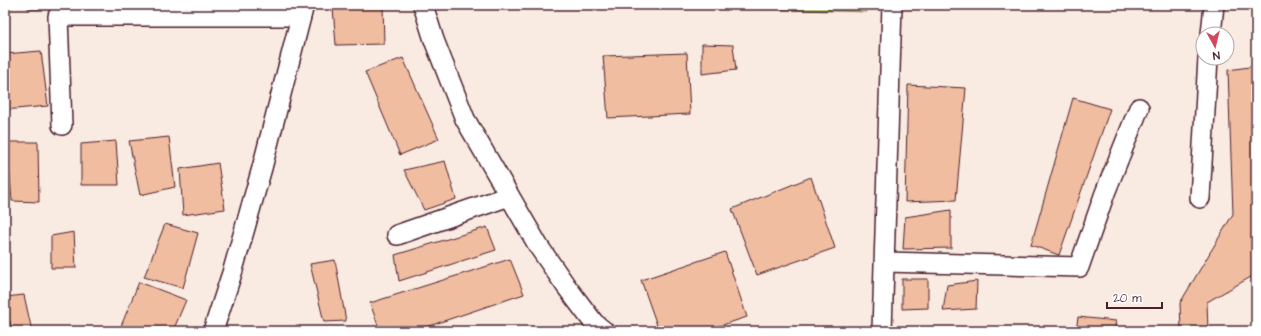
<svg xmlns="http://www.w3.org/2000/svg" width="1261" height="336" viewBox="0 0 1261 336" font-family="'Architects Daughter',sans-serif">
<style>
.green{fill:#c7e39a;stroke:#888162}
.building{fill:#f0bda0;stroke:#4a1f2b}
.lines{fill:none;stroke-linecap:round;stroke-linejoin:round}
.street-casing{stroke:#4a1f2b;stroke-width:22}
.street{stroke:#fff;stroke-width:19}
</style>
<rect width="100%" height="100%" fill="#faebe2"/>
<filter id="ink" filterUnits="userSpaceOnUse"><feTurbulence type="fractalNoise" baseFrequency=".025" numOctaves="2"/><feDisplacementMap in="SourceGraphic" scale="8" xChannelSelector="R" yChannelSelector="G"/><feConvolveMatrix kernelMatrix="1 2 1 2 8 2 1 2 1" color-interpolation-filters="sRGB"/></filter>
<g filter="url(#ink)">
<path class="green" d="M632,5H866L867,12Z"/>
<g class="building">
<path d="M28,5H268L267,9H28Z"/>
<path d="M346,5H383L384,44L336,45L333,8L346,6Z"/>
<path d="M702,44L733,45L736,70L702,74Z"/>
<path d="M41,51L48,106L5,110V54Z"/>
<path d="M687,53L690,114L608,118L603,56Z"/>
<path d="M403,58L439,139L400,155L365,72Z"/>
<path d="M1256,66V274L1207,302L1208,331H1181L1180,303L1233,214L1228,70Z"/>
<path d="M908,85L966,88L956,200L905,202Z"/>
<path d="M1073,98L1110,109L1059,255L1031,245Z"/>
<path d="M169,137L175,187L140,195L129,141Z"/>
<path d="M116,141L119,185H81V144Z"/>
<path d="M7,142H38L39,202L12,201Z"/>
<path d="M445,161L456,199L424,210L404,170Z"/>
<path d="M218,163L225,209L183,215L180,169Z"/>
<path d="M811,177L835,248L757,275L732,209Z"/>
<path d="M951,210V248L903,249L905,217Z"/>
<path d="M165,224L198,233L183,288L144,277Z"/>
<path d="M487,227L496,250L399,281L395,255Z"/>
<path d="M74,232L76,268H51V236Z"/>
<path d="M725,252L747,317L704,331H659L641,280Z"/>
<path d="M510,259L524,294L414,331H380L370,303Z"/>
<path d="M335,260L346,321L324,322L310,264Z"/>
<path d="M902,279H928V308L902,309Z"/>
<path d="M977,281L976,309L943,311L947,285Z"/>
<path d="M139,282L186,300L173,331H119Z"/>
<path d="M24,295L32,331H13L5,307V297Z"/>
<path d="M1078,317L1116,321L1114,331H1076Z"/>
</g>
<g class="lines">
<g class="street-casing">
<g id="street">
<path d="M423,5L434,40L465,119L539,247L566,286L594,323L604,331"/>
<path d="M1211,34L1214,5"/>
<path d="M62,125L58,16H301"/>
<path d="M1200,198L1208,58"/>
<path d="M397,235L509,196"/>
<path d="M885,262L1079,267L1105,193L1139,108"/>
<path d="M213,331L233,270L262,168L304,5"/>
<path d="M882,331L892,5"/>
</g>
</g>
<use href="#street" class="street"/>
</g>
</g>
<rect width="1261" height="336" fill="none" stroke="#fff" stroke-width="20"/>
<rect x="10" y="10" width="1241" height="316" fill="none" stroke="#4a1f2b" stroke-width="1.5" filter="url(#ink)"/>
<g transform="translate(1215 46) rotate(172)"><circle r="19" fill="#ffffff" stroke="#b7a5aa"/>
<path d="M0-3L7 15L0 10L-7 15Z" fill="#d1495b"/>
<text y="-6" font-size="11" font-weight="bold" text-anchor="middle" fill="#4a1f2b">N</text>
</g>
<path d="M1107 302v6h55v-6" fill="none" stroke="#4a1f2b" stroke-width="2"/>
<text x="1113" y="302" font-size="12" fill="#4a1f2b" stroke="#ffffff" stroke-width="3" paint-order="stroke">20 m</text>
</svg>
